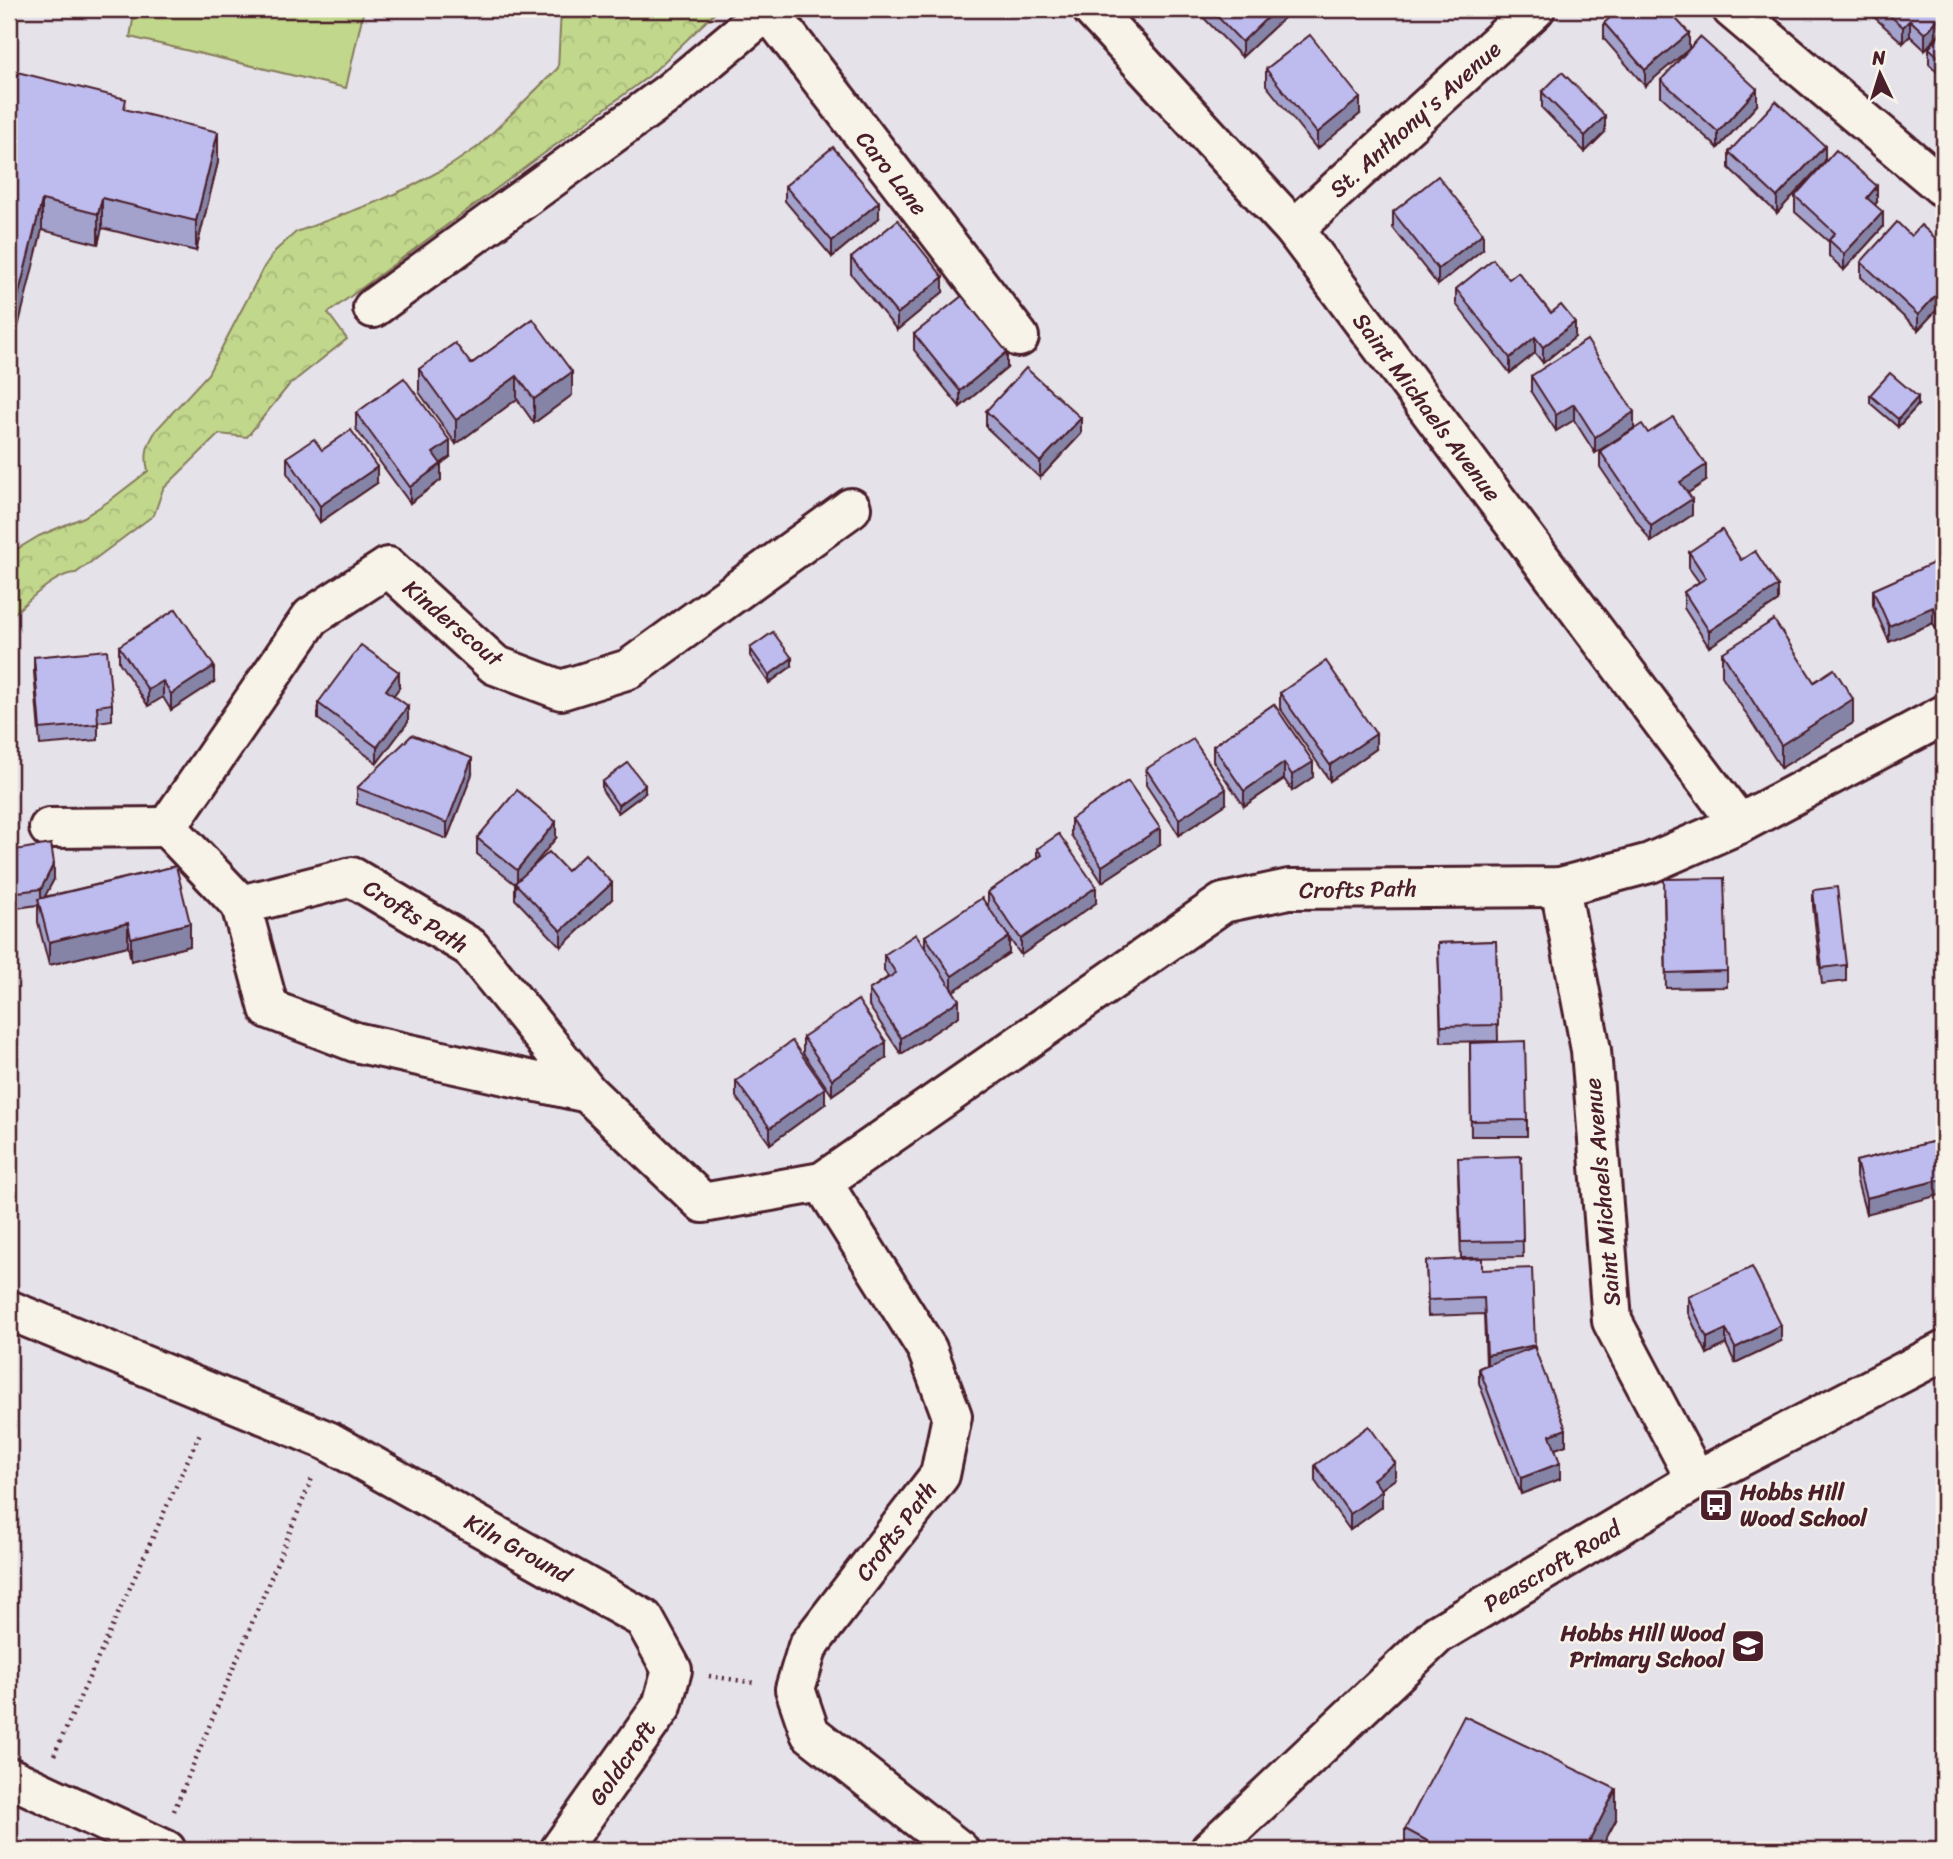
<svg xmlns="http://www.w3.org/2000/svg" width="1953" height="1859" viewBox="0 0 1953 1859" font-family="Sriracha,sans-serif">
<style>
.forest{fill:url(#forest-crowns);stroke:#867b5c;stroke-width:2}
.park{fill:#c1d78c;stroke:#867b5c;stroke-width:2}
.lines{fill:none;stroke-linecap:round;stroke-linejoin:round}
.street-casing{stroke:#4a1f2b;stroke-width:44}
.secondary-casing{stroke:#4a1f2b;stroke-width:44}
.path{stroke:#4a1f2b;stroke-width:4.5;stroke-dasharray:2 5;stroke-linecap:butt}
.street{stroke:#f7f3e8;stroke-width:38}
.secondary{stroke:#f7f3e8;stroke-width:38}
.wall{fill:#a3a2cd;stroke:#4a1f2b;stroke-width:2}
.shaded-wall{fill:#8584a7;stroke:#4a1f2b;stroke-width:2}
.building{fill:#bebcee;stroke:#4a1f2b;stroke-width:2}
.labels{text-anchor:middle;stroke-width:5;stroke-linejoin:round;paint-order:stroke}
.street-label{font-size:23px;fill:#4a1f2b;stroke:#f7f3e8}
.poi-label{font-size:23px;font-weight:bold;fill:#4a1f2b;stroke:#f7f3e8;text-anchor:start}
</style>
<defs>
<pattern id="forest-crowns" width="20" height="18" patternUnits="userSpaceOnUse" patternTransform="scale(1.75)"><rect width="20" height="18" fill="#c1d78c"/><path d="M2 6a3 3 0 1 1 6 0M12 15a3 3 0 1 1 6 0" fill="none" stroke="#a7b879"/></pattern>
</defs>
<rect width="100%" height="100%" fill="#e6e2ea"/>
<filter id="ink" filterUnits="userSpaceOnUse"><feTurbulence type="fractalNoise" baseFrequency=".0143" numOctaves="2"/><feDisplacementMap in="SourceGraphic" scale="14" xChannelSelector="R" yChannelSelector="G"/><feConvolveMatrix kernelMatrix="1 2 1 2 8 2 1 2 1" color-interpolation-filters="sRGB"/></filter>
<g filter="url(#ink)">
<path class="forest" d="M561,9H719L649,76L328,313L347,339L289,385L247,437L219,434L163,489L154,515L76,573C55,573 25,604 9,618V554L39,536L84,517L109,501L148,471C144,453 147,445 157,429L208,374L264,267L275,251L296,232L379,201L414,185L451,165L479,146L558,68Z"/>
<path class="park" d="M135,9H364L346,88L130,37Z"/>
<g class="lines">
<g class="street-casing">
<g id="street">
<path d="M767,9L1019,337"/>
<path d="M1092,9L1294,229L1739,824"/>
<path d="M1732,9L1944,188"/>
<path d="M1294,229L1535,9"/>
<path d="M373,308L670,92L767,11"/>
<path d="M49,828L167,827"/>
<path d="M1560,887L1591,1050L1612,1321L1696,1480"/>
<path d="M241,905L167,827L311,617L388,567L495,665L561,690L629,669L851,508"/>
<path d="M588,1093L355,1042L269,1009L241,905L352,877L470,947L588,1093L703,1203L822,1182L1223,903L1289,889L1560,887L1650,863L1739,824L1944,715"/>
<path d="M822,1182L927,1349L952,1416L940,1475L808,1646L795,1689L810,1733L959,1850"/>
<path d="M9,1310L328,1441L644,1619L672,1670L662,1706L560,1850"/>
<path d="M9,1777L166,1850"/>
</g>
</g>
<g class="secondary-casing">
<path id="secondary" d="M1210,1850L1438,1634L1696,1480L1944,1351"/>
</g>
<g class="path">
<path d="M709,1676L756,1683"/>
<path d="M54,1755L201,1431"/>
<path d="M174,1811L313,1476"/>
</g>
<use href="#street" class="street"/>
<use href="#secondary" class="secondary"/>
</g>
<g class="wall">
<path d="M1195,9H1288V14L1242,57Z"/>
<path d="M1865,9H1944L1925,50L1910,36L1903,43Z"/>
<path d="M1604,23L1689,33L1645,86L1604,39Z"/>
<path d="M1944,30V78L1929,64V48Z"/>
<path d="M1266,69L1360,114L1317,149L1266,85Z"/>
<path d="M9,70L126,110L218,162L196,251L102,228L98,244L42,230Z"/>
<path d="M1661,80L1757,105L1718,148L1661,96Z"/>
<path d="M1542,92L1605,132L1585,152L1542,108Z"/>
<path d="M1729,152L1825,161L1777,213L1729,168Z"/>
<path d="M785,186L879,218L832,257L785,201Z"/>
<path d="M1795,196L1877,202L1875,205L1883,227L1844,270L1829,256V242L1795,212Z"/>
<path d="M1393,212L1483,249L1438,285L1393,228Z"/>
<path d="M1911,236L1944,246V302L1918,330L1861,277V262Z"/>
<path d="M851,258L943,292L897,330L851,274Z"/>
<path d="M1509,279L1551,313L1575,337L1543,363L1535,353L1510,373L1456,304V289Z"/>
<path d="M1944,309V329L1942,327V312Z"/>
<path d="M533,319L572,395L534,423L517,399L456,444L419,392V369L471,364Z"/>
<path d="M914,334L1007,368L960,407L914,350Z"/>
<path d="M1531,376L1634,428L1595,453L1574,420L1556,431L1531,392Z"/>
<path d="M1870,395L1918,405L1898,427L1870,403Z"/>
<path d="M986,411L1081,434L1040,478L986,427Z"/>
<path d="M356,413L450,457L441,464V480L410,503L356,429Z"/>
<path d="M1600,451L1706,481L1688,493L1692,515L1651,542L1600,467Z"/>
<path d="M287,457L377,483L320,522L287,473Z"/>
<path d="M1944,551V629L1937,632L1933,623L1889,642L1873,605V590L1935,563V555Z"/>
<path d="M1689,552L1741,560L1778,601L1709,647L1684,608V592L1699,582L1689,568Z"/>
<path d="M119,646L214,682L171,710L163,697L148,706L119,662Z"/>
<path d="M750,648L792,666L769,683L750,656Z"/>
<path d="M1722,653L1814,682L1853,723L1781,768L1722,676Z"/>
<path d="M34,657L112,704V720L98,722V740L40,745L34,672Z"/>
<path d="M399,688L393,696L408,722L377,763L318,719V703Z"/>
<path d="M1280,693L1376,749L1330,781L1280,708Z"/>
<path d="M1274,704L1313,777L1292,791L1284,779L1244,806L1213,761V746Z"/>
<path d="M1146,769L1226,804L1179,835L1146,785Z"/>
<path d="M472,774L447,839L357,804V788Z"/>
<path d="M602,782L645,793L618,813L602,790Z"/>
<path d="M1071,819L1160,844L1102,882L1071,835Z"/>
<path d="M477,838H556L530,869L567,871L612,899L561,947L515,899V884L477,854Z"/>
<path d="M1037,849L1096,903L1021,955L1009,938V953L953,991L959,1016L901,1054L869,1006V990L888,977L884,970V955L925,948V936L988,906V892L1037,858Z"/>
<path d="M9,851L54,879L44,897L176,866L190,946L131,961L128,946L49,965L38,922V905L9,909Z"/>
<path d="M1813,890L1846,965V981L1822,984L1813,906Z"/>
<path d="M1664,895L1727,971V987L1666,988Z"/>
<path d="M1496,941L1498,1041L1441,1042L1438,943Z"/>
<path d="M803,1037L886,1058L832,1095L803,1053Z"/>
<path d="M1470,1043L1527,1120V1136H1471Z"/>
<path d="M736,1081L825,1104L770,1144L736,1097Z"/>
<path d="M1944,1139L1866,1214L1856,1177V1161Z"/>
<path d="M1521,1156L1523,1257L1461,1258L1458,1174Z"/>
<path d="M1426,1261L1482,1270L1535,1348L1566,1445L1555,1449L1560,1479L1521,1494L1479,1383V1368L1486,1365L1484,1314L1428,1316Z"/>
<path d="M1688,1297L1781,1341L1735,1363L1726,1344L1707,1354L1688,1313Z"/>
<path d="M1315,1465L1395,1479L1381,1489L1382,1507L1350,1530L1315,1481Z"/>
<path d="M1616,1820L1600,1850H1405V1829Z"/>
</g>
<g class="shaded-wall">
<path d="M1276,9H1288V14L1242,57V42Z"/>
<path d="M1944,12V28L1925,50V34Z"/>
<path d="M1910,20V36L1903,43V27Z"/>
<path d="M1689,33V49L1645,86V70Z"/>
<path d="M1757,89V105L1718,148V132Z"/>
<path d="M1360,98V114L1317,149V133Z"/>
<path d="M1605,116V132L1585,152V136Z"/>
<path d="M218,132V162L196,251V221Z"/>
<path d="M1825,146V161L1777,213V197Z"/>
<path d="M1877,186V202L1867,214V198Z"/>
<path d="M102,198V228L98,244V214Z"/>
<path d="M42,200V230L9,364V333Z"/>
<path d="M879,202V218L832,257V241Z"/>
<path d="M1883,212V227L1844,270V254Z"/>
<path d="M1483,233V249L1438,285V269Z"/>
<path d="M943,277V292L897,330V314Z"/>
<path d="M1944,286V302L1918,330V315Z"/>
<path d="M1575,322V337L1543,363V347Z"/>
<path d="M1535,337V353L1510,373V358Z"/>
<path d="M1007,352V368L960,407V391Z"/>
<path d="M572,372V395L534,423V399Z"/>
<path d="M517,376V399L456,444V420Z"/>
<path d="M1918,397V405L1898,427V419Z"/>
<path d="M1574,404V420L1556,431V415Z"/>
<path d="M1634,412V428L1595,453V437Z"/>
<path d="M1081,418V434L1040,478V462Z"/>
<path d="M450,441V457L433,469V453Z"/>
<path d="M441,464V480L410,503V487Z"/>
<path d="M1706,465V481L1680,498V482Z"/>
<path d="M377,467V483L320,522V506Z"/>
<path d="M1692,499V515L1651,542V526Z"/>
<path d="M1778,586V601L1709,647V631Z"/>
<path d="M1933,607V623L1889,642V626Z"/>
<path d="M1944,613V629L1937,632V616Z"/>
<path d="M792,658V666L769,683V675Z"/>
<path d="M214,666V682L171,710V694Z"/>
<path d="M399,672V688L386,706V690Z"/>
<path d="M163,681V697L148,706V690Z"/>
<path d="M1853,699V723L1781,768V745Z"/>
<path d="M408,706V722L377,763V747Z"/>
<path d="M1376,734V749L1330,781V765Z"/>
<path d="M472,758V774L447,839V823Z"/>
<path d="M1313,762V777L1292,791V775Z"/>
<path d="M1284,763V779L1244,806V791Z"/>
<path d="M645,785V793L618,813V805Z"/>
<path d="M1226,789V804L1179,835V819Z"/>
<path d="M556,822V838L517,886V870Z"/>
<path d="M1160,828V844L1102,882V866Z"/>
<path d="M54,863V879L41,904V889Z"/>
<path d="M612,883V899L561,947V931Z"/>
<path d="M1096,887V903L1021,955V939Z"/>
<path d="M128,923V946L49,965V942Z"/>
<path d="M190,923V946L131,961V938Z"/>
<path d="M1009,937V953L952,992V976Z"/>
<path d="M959,1000V1016L901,1054V1038Z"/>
<path d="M886,1042V1058L832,1095V1079Z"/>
<path d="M825,1088V1104L770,1144V1128Z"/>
<path d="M1944,1179V1194L1866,1214V1198Z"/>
<path d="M1781,1325V1341L1735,1363V1348Z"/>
<path d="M1726,1329V1344L1707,1354V1338Z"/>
<path d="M1535,1345V1360L1487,1371V1355Z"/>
<path d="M1566,1429V1445L1550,1451V1435Z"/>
<path d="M1395,1463V1479L1373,1495V1479Z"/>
<path d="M1560,1463V1479L1521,1494V1478Z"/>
<path d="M1382,1491V1507L1350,1530V1514Z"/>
<path d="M1616,1789V1820L1600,1850H1585Z"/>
</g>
<g class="building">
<path d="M1210,9H1276L1242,42Z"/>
<path d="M1620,9H1667L1689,33L1645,70L1604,23Z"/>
<path d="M1882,9H1944V12L1925,34L1910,20L1903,27Z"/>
<path d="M1944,30V62L1929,48Z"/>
<path d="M1310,35L1360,98L1317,133L1266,69Z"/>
<path d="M1700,37L1757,89L1718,132L1661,80Z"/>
<path d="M9,70L126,99L124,109L218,132L196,221L102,198L98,214L42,200L9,333Z"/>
<path d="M1562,72L1605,116L1585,136L1542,92Z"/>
<path d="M1776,101L1825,146L1777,197L1729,152Z"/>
<path d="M833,147L879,202L832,241L785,186Z"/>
<path d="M1836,150L1877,186L1867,198L1883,212L1844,254L1829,240L1835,233L1795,196Z"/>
<path d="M1438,176L1483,233L1438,269L1393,212Z"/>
<path d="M898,220L943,277L897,314L851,258Z"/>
<path d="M1897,222L1911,236L1921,225L1944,246V286L1918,315L1861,262Z"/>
<path d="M1493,259L1509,279L1518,272L1551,313L1561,305L1575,322L1543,347L1535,337L1510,358L1456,289Z"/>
<path d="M962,296L1007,352L960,391L914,334Z"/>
<path d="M533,319L572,372L534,399L517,376L456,420L419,369L455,343L471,364Z"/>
<path d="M1587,340L1634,412L1595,437L1574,404L1556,415L1531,376Z"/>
<path d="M1026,368L1081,418L1040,462L986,411Z"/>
<path d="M1890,373L1918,397L1898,419L1870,395Z"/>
<path d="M404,378L450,441L433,453L441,464L410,487L356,413Z"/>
<path d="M1673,417L1706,465L1680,482L1692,499L1651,526L1600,451L1642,424L1648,433Z"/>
<path d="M351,430L377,467L320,506L287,457L314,439L322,450Z"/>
<path d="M1722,530L1741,560L1755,551L1778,586L1709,631L1684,592L1706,578L1689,552Z"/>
<path d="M1944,551V613L1937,616L1933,607L1889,626L1873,590L1938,561L1935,555Z"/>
<path d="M176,609L214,666L171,694L163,681L148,690L119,646Z"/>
<path d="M1774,620L1814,682L1834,669L1853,699L1781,745L1722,653Z"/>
<path d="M773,632L792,658L769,675L750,648Z"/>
<path d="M361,645L399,672L386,690L408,706L377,747L318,703Z"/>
<path d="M107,650L112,704L97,706L98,724L40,729L34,657Z"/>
<path d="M1326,661L1376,734L1330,765L1280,693Z"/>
<path d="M1274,704L1313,762L1292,775L1284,763L1244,791L1213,746Z"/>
<path d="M412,735L472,758L447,823L357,788Z"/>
<path d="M1193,739L1226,789L1179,819L1146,769Z"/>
<path d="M628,763L645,785L618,805L602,782Z"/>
<path d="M1128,781L1160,828L1102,866L1071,819Z"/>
<path d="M517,790L556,822L517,870L477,838Z"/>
<path d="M1059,834L1096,887L1021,939L988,892L1042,855L1037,849Z"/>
<path d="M51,844L54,863L41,889L9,893V851Z"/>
<path d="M549,852L567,871L585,854L612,883L561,931L515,883Z"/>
<path d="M176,866L190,923L131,938L128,923L49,942L38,899Z"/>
<path d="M1724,878L1727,971L1666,973L1664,879Z"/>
<path d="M1837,887L1846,965L1822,968L1813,890Z"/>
<path d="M982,898L1009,937L952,976L925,936Z"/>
<path d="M916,934L959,1000L901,1038L869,990L896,973L884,955Z"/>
<path d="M1496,941L1498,1025L1441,1026L1438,943Z"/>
<path d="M858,1000L886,1042L832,1079L803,1037Z"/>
<path d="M792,1041L825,1088L770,1128L736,1081Z"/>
<path d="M1525,1041L1527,1120L1471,1121L1470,1043Z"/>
<path d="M1944,1139V1179L1866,1198L1856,1161Z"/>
<path d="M1521,1156L1523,1241L1461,1242L1458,1158Z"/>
<path d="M1482,1258V1270L1532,1268L1535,1345L1487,1355L1484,1298L1428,1300L1426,1261Z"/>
<path d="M1752,1267L1781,1325L1735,1348L1726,1329L1707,1338L1688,1297Z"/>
<path d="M1534,1347L1566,1429L1550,1435L1560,1463L1521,1478L1479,1368Z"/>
<path d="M1369,1426L1395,1463L1373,1479L1382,1491L1350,1514L1315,1465Z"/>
<path d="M1464,1716L1616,1789L1585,1850H1444L1405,1829Z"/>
</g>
</g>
<defs>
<g id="bus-square" transform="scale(1.75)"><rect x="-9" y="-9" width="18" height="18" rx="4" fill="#4a1f2b" stroke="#f7f3e8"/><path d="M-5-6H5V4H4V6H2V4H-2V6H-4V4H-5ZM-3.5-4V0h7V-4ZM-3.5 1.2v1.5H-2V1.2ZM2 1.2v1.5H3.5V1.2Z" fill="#fff"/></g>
<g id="school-square" transform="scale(1.75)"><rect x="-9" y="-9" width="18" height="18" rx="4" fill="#4a1f2b" stroke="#f7f3e8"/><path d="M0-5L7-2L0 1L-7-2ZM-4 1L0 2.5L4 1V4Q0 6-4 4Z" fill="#fff"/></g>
</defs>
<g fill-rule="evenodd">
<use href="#bus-square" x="1716" y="1505"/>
<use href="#school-square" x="1748" y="1646"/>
</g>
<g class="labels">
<g class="street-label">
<text transform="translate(1415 119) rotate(-42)" y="8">St. Anthony's Avenue</text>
<text transform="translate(892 173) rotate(52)" y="8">Caro Lane</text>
<text transform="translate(1427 407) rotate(53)" y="8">Saint Michaels Avenue</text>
<text transform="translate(453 623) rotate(40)" y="8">Kinderscout</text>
<text transform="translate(1358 889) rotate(-1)" y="8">Crofts Path</text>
<text transform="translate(416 916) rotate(32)" y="8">Crofts Path</text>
<text transform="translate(1602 1192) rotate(-95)" y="8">Saint Michaels Avenue</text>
<text transform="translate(896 1531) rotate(-53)" y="8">Crofts Path</text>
<text transform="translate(518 1548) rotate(29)" y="8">Kiln Ground</text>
<text transform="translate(1552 1566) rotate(-31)" y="8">Peascroft Road</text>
<text transform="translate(622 1763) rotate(-55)" y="8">Goldcroft</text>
</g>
<g class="poi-label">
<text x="1740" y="1500">Hobbs Hill<tspan x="1740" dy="26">Wood School</tspan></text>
<text x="1724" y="1641" text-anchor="end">Hobbs Hill Wood<tspan x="1724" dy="26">Primary School</tspan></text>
</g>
</g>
<rect width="1953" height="1859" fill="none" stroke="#f7f3e8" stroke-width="35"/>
<rect x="18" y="18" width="1918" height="1824" fill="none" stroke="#4a1f2b" stroke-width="2.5" filter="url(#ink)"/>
<g transform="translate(1880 74) rotate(356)" stroke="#f7f3e8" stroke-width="5" paint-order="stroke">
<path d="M0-5L12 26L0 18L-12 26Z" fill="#4a1f2b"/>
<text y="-10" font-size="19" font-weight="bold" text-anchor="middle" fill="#4a1f2b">N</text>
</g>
</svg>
